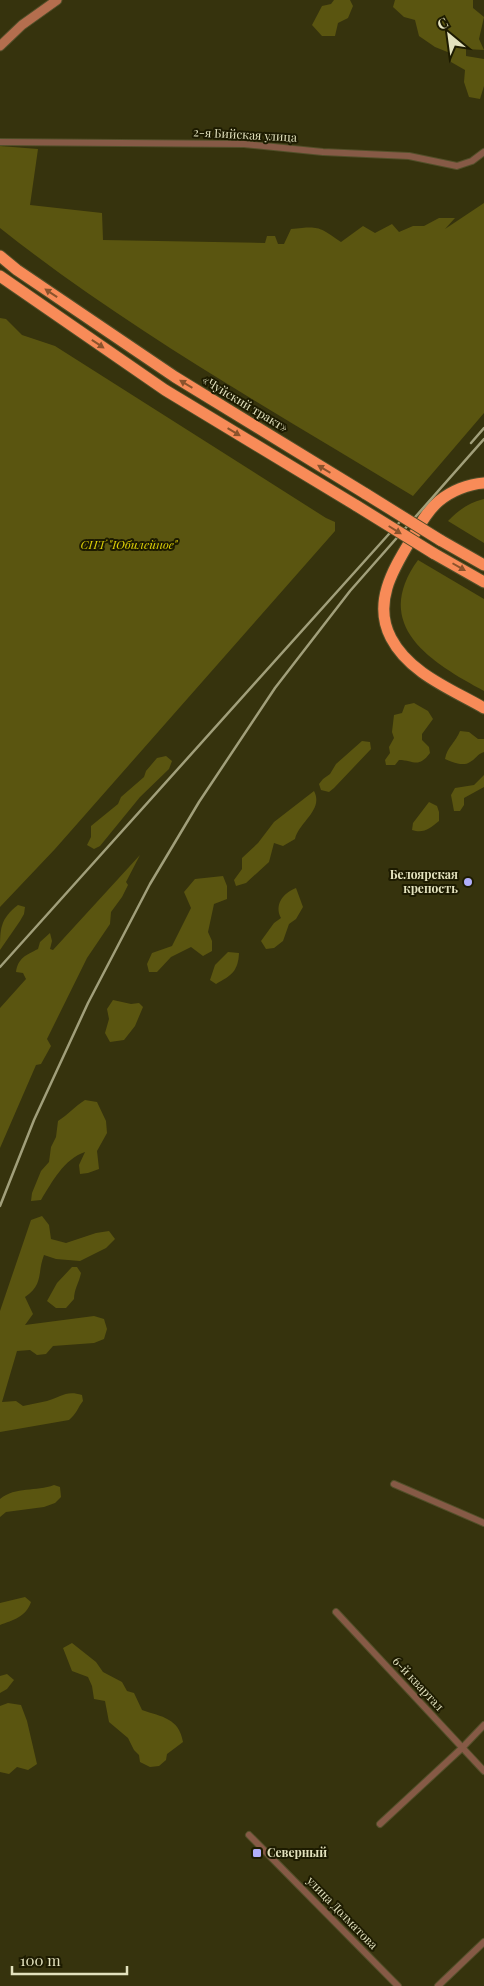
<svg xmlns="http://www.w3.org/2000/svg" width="484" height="1986" viewBox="0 0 484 1986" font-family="'Playfair Display',serif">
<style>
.green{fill:#5a5510}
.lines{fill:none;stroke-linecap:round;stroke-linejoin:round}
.street-casing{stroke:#524f29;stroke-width:8}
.secondary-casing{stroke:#524f29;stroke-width:11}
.highway-casing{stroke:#524f29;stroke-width:13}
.street{stroke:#865a46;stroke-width:6}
.secondary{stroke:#b46e4e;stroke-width:9}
.highway{stroke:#f88b58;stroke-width:11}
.rail{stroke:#a19f7a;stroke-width:2.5}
.highway-bridge-casing{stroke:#524f29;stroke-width:13;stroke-linecap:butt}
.highway-bridge{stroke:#f88b58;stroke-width:11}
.oneway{fill:#8a532c}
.poi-dot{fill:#b0aefa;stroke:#1d1b00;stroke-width:2}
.labels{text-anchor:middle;stroke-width:4;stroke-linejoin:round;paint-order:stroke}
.street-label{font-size:12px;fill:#e3e2be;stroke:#1d1b00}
.park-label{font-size:12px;font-style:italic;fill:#ded006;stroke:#1d1b00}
.poi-label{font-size:12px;font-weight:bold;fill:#e3e2be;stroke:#1d1b00;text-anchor:end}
</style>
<rect width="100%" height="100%" fill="#36330d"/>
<g class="green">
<path d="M334,0H350L353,6L348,18L338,23L335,36H322L312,25L322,6L331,4Z"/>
<path d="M395,0H473V8L484,17L479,39L484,50L466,49V56L484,59V86L480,99L469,97L464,82L465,70L451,62L450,53L435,47L419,36L415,20L404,17L393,7Z"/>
<path d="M0,146L38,149L30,205L102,213L103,240L265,243L267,236H275L278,244H284L291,229C319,226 318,226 341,242L363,226L375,233L392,224L399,232L413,226H424L439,218H455L445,229L484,203V413L413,496C272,410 130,331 0,228Z"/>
<path d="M0,318L6,319L22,335L55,346L326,518L335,522V531L55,849L0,907Z"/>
<path d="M484,499V543L448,521C459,510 468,503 484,499Z"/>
<path d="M418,560L484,599V691C432,663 370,626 418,560Z"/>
<path d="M414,703L428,711L433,719L422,734V740L429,747L430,753C418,769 414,760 399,760L395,765H386L385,760L390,753L389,747L394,738L392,732L394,715L402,713L405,705Z"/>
<path d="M460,731L469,732L478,739H484V752C477,754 476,759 470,762C463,767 452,762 445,759C447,747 456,742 460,731Z"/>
<path d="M362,741L370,742L371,749L334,788L329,792L321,790L319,784L323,779L330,774L336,764Z"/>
<path d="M166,756L172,761L169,769L140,797L100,846L94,849L87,845L91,837V826L118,804L121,797L144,777L146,771L157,758Z"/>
<path d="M484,775V787L464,798V805L460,811H454L451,795L455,788L474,785Z"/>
<path d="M314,791C324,810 299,822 295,839L283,846L274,843L269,862L246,883L236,886L234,880L242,869V858L258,843L274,822Z"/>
<path d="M429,802L437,806L439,812V821C430,828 424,834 412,830L413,823Z"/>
<path d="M140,855L126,882L128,885L122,897L111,912L110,924L87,958L47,1039L51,1046L41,1064L36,1065L0,1148V1008L26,979L23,973L16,972C18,958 26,955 38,949L40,942L50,933L52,941L50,949L53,950Z"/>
<path d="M223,876L227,886V899L214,904L208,932L212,941V951L203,956L191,947L171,957L157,972H149L147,964L152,953L172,946L191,908L184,892L195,879Z"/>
<path d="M296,888L303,907L296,919L289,924L283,941L274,948L266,949L261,941L274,923L281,918C274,905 283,893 296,888Z"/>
<path d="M18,905L25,907L24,914L20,921L0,950C0,929 0,919 18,905Z"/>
<path d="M228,952L239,953C238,971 232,975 216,984L210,980L215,965Z"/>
<path d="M113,1000L131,1004L139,1003L143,1007L135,1026L124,1040L110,1042L105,1033L109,1019L107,1009Z"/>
<path d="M85,1100L97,1102L106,1121L107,1133L97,1151L99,1169L88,1173L80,1174L79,1165L85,1152C64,1159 52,1182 41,1200L31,1201L32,1193L41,1171L49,1162L51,1147L56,1137L58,1121C68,1115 75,1106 85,1100Z"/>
<path d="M42,1216L49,1225L51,1239L66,1243L96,1233L109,1231L115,1239L106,1248L80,1261L56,1259L44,1255C37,1273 44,1284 25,1297L33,1314L25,1325L94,1316L104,1319L107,1329L104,1339L94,1343L53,1346L46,1354L37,1355L30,1350L17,1351L2,1402L16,1401L23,1406C31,1404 39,1403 47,1401C61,1397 66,1390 82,1395L83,1401C77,1409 77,1413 69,1420L0,1432V1311L31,1220Z"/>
<path d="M72,1267H77L81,1273C79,1283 74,1289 74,1299L66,1308H56L47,1301L57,1283Z"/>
<path d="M54,1485L60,1487L61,1497L55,1503L44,1507L6,1512L0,1517V1499C16,1486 36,1492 54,1485Z"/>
<path d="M25,1597L31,1602C26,1617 13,1620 0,1625V1603Z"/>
<path d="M72,1643L96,1662L103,1672L122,1682L127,1691L134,1693L142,1710C162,1717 179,1718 183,1742L167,1754L166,1760L159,1766L150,1767L140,1762L139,1755L134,1750L128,1738L109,1722L105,1701L94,1699L92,1686L88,1677L72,1671L63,1648Z"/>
<path d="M7,1674L14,1680L7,1689L0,1693V1676Z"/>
<path d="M8,1703L21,1705L27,1721L37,1764L28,1770L17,1767L9,1774L0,1772V1706Z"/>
</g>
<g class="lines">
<g class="street-casing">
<g id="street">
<path d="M0,142L244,144L323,152L409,156L457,166L472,161L484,152"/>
<path d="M394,1484L484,1523"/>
<path d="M336,1612L484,1771"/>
<path d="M380,1824L462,1748L484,1725"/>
<path d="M249,1835L398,1986"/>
<path d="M438,1986L484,1942"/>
</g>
</g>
<g class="secondary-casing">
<path id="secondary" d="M0,46L22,25L57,0"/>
</g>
<g class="highway-casing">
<g id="highway">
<path d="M0,256L17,270L175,377L366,494"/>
<path d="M0,276L165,390L357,506"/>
<path d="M484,483C468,484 451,491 439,501C427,511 420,525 412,538C394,568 372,602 391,638C409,673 451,689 484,708"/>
<path d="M440,540L484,565"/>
<path d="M433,553L484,582"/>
</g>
</g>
<use href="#street" class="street"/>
<use href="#secondary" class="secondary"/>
<use href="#highway" class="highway"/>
<g class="rail">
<path d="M471,443L484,428"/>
<path d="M0,967L406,515"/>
<path d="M0,1206L34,1120L88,1003L150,884L199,802L275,688L350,591L484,439"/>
</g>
<g class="highway-bridge-casing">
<g id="highway-bridge">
<path d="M366,494L440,540"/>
<path d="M357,506L433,553"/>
</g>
</g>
<use href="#highway-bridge" class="highway-bridge"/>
</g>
<defs><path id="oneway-solid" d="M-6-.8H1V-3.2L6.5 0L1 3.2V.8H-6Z" transform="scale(1.25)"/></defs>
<g class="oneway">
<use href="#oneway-solid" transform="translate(51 293) rotate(-146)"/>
<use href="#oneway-solid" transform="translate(98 344) rotate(34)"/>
<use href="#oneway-solid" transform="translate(186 384) rotate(-149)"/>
<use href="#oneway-solid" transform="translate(234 432) rotate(31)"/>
<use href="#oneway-solid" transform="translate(324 469) rotate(-149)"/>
<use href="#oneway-solid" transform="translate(395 530) rotate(32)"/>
<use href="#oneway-solid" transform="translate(459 567) rotate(30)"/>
</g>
<g class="poi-dot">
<circle cx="468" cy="882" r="5"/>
<rect x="252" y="1848" width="10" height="10" rx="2.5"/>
</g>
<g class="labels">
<g class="street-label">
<text transform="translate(245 135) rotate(3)" y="4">2-я Бийская улица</text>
<text transform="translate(245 404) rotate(31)" y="4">«Чуйский тракт»</text>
<text transform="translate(418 1684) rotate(47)" y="4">6-й квартал</text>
<text transform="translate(342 1913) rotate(46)" y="4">улица Долматова</text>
</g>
<g class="park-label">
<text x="129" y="549">СНТ "Юбилейное"</text>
</g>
<g class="poi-label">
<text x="458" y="879">Белоярская<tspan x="458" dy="14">крепость</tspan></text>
<text x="267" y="1857" text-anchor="start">Северный</text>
</g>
</g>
<g transform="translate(449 35) rotate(331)" stroke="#1d1b00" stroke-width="4" paint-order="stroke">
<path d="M0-4L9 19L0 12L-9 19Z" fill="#e3e2be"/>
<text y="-8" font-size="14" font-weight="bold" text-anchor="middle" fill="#e3e2be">С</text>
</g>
<path d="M12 1966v8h115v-8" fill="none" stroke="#e3e2be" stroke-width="2.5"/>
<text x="20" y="1966" font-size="15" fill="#e3e2be" stroke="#1d1b00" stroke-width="4" paint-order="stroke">100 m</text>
</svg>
